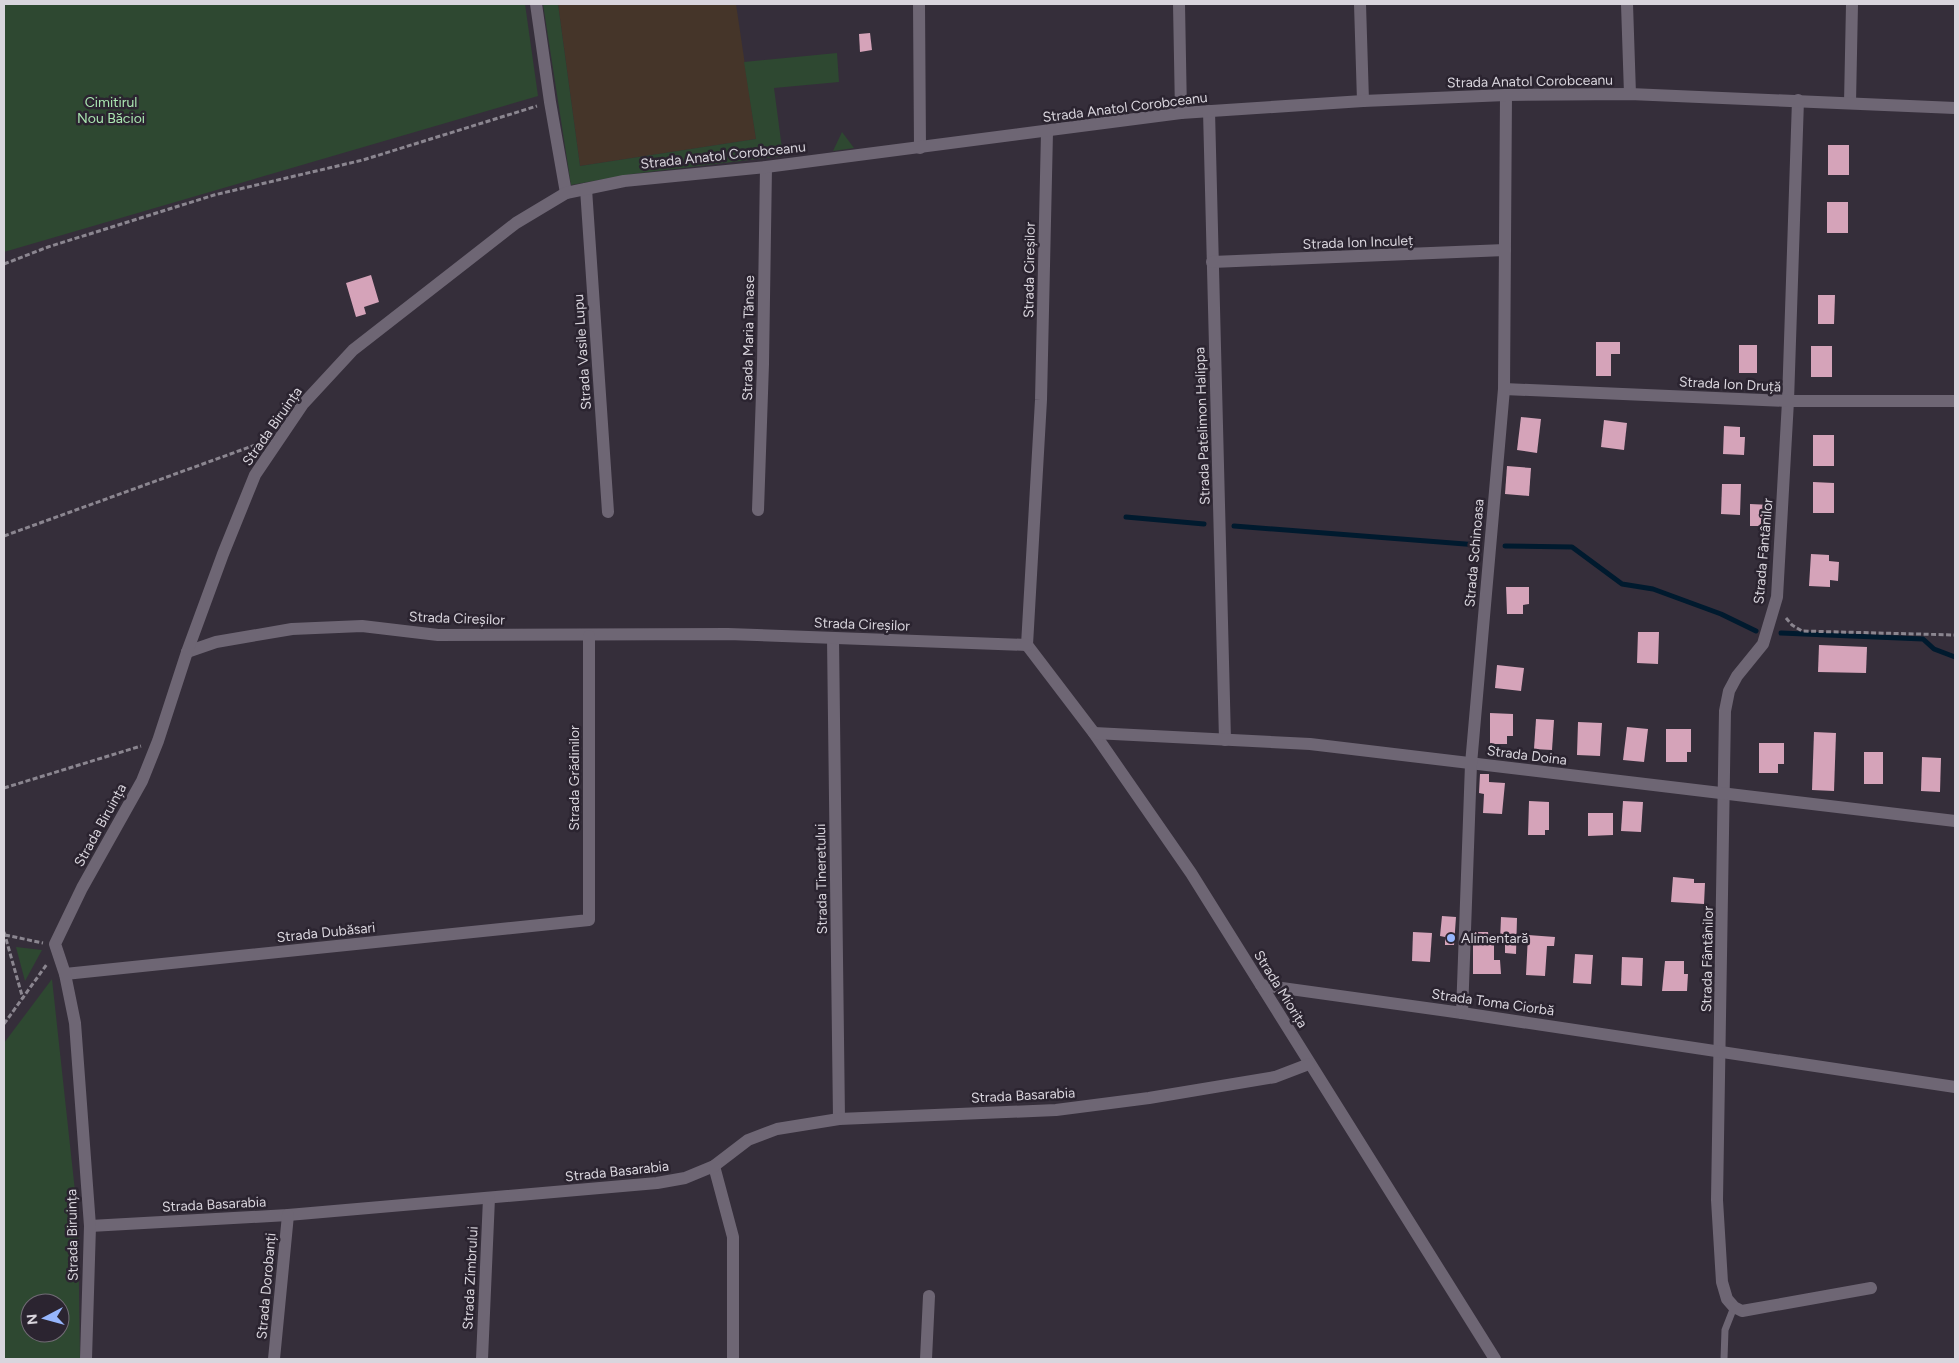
<svg xmlns="http://www.w3.org/2000/svg" width="1959" height="1363" viewBox="0 0 1959 1363" font-family="Figtree,sans-serif">
<style>
.industrial{fill:#453529}
.green{fill:#2e4831;fill-rule:evenodd}
.lines{fill:none;stroke-linecap:round;stroke-linejoin:round}
.stream{stroke:#001a2e;stroke-width:5}
.building{fill:#d5a3b9}
.path{stroke:#8b8690;stroke-width:3;stroke-dasharray:5 2.5;stroke-linecap:butt}
.service{stroke:#6e6674;stroke-width:7}
.minor{stroke:#6e6674;stroke-width:12}
.poi-dot{fill:#96b6fd;stroke:#2b2430;stroke-width:2}
.labels{text-anchor:middle;stroke-width:5;stroke-linejoin:round;paint-order:stroke}
.street-label{font-size:14px;fill:#d9d5dd;stroke:#2b2430}
.park-label{font-size:14px;fill:#aae6b1;stroke:#2b2430}
.poi-label{font-size:14px;fill:#d9d5dd;stroke:#2b2430;text-anchor:start}
</style>
<rect width="100%" height="100%" fill="#352e3a"/>
<path class="industrial" d="M558,4H736L756,139L580,166Z"/>
<g class="green">
<path d="M4,4H525L538,96L4,252Z"/>
<path d="M543,4H558L580,166L756,139L744,62L837,53L839,82L774,88L783,156L632,174L571,185Z"/>
<path d="M842,132L854,148L833,151Z"/>
<path d="M16,947L42,950L25,981Z"/>
<path d="M52,979L78,1219L80,1359H4V1043ZM30,1303H60V1333H30Z"/>
</g>
<g class="lines">
<g class="stream">
<path d="M1126,517L1204,524"/>
<path d="M1234,526L1478,545"/>
<path d="M1505,546L1572,547L1622,584L1653,589L1721,614L1756,631"/>
<path d="M1781,633L1923,639L1934,649L1955,657"/>
</g>
</g>
<g class="building">
<path d="M870,33L872,50L860,52L859,34Z"/>
<rect x="1828" y="145" width="21" height="30"/>
<rect x="1827" y="202" width="21" height="31"/>
<path d="M371,275L379,302L364,307L366,314L356,317L346,283Z"/>
<path d="M1818,295H1835L1834,324H1818Z"/>
<path d="M1596,342H1620V354H1611V376H1596Z"/>
<rect x="1739" y="345" width="18" height="28"/>
<rect x="1811" y="346" width="21" height="31"/>
<path d="M1521,417L1541,419L1537,453L1517,450Z"/>
<path d="M1604,420L1627,423L1624,450L1601,447Z"/>
<path d="M1724,426L1740,427V437H1745L1744,455L1723,454Z"/>
<rect x="1813" y="435" width="21" height="31"/>
<path d="M1507,466L1531,468L1529,496L1505,494Z"/>
<path d="M1813,482L1834,483V513H1813Z"/>
<path d="M1722,484H1741L1740,515L1721,514Z"/>
<path d="M1750,504L1771,505L1770,526H1750Z"/>
<path d="M1811,554L1829,555V561L1839,562L1838,581L1830,580V587L1809,586Z"/>
<path d="M1506,587H1529V604L1523,605V614H1507Z"/>
<path d="M1638,632H1659L1658,664L1637,663Z"/>
<path d="M1819,645L1867,647L1866,673L1818,672Z"/>
<path d="M1497,665L1524,668L1521,691L1495,688Z"/>
<path d="M1490,713L1513,714V736H1507V744H1490Z"/>
<path d="M1536,719L1554,720L1552,750L1534,749Z"/>
<path d="M1578,722L1602,723L1600,756L1577,755Z"/>
<path d="M1627,727L1648,729L1644,762L1623,760Z"/>
<path d="M1666,729H1691V752H1687V762H1666Z"/>
<path d="M1814,732L1836,733L1834,791L1812,790Z"/>
<path d="M1759,743H1784V764H1778V773H1759Z"/>
<rect x="1864" y="752" width="19" height="32"/>
<path d="M1922,757L1941,758L1940,792L1921,791Z"/>
<path d="M1480,774H1489V782L1505,783L1502,814L1483,813L1484,794L1479,793Z"/>
<path d="M1529,801L1549,802V830H1545V835H1528Z"/>
<path d="M1623,801L1643,802L1641,832L1621,831Z"/>
<path d="M1588,813H1613V835L1588,836Z"/>
<path d="M1673,877L1694,879V883H1705L1704,904L1671,902Z"/>
<path d="M1442,916L1456,917L1454,945H1445V937L1440,936Z"/>
<path d="M1501,917L1517,918L1516,954L1505,953V941H1500Z"/>
<path d="M1413,932L1432,933L1430,962L1412,961Z"/>
<path d="M1473,932H1488L1489,943H1494V960H1500L1501,974H1473Z"/>
<path d="M1528,935L1555,937L1554,946H1547L1545,976L1526,975Z"/>
<path d="M1575,954L1593,955L1591,984L1573,983Z"/>
<path d="M1622,957L1643,958L1642,986L1621,985Z"/>
<path d="M1665,961H1684V974H1688L1687,991H1662Z"/>
</g>
<g class="lines">
<g class="path">
<path d="M4,264L48,247L214,195L363,160L537,106"/>
<path d="M4,536L258,444"/>
<path d="M1786,618L1792,625L1802,631L1955,635"/>
<path d="M4,788L141,746"/>
<path d="M4,932L23,999"/>
<path d="M5,935L43,943"/>
<path d="M4,1024L47,964"/>
</g>
<path class="service" d="M1724,1359L1725,1330L1734,1307"/>
<g class="minor">
<path d="M536,4L550,102L566,193"/>
<path d="M919,4L920,148"/>
<path d="M1179,4L1181,113"/>
<path d="M1360,4L1363,101"/>
<path d="M1627,4L1630,94"/>
<path d="M1798,100L1788,401L1777,597L1763,644L1737,676L1729,691L1725,711L1717,1200L1722,1282L1727,1299L1734,1307L1742,1311L1871,1288"/>
<path d="M1850,103L1852,4"/>
<path d="M1209,111L1225,740"/>
<path d="M586,189L608,512"/>
<path d="M1212,262L1505,250"/>
<path d="M1504,389L1788,401H1955"/>
<path d="M758,510L763,364L766,167"/>
<path d="M833,638L839,1119"/>
<path d="M1027,645L1094,733L1191,873L1495,1359"/>
<path d="M1027,645L1041,400L1047,132"/>
<path d="M187,652L216,642L292,629L362,626L438,635L728,634L1027,645"/>
<path d="M1094,733L1310,744L1955,821"/>
<path d="M65,974L589,920V636"/>
<path d="M1261,985L1462,1013L1955,1087"/>
<path d="M1462,1013L1471,764L1504,389L1506,95"/>
<path d="M714,1166L733,1237V1359"/>
<path d="M90,1226L288,1215L657,1183L685,1178L714,1166L748,1140L777,1129L839,1119L1056,1110L1149,1098L1275,1077L1309,1064"/>
<path d="M86,1359L90,1226L75,1023L65,974L55,944L82,888L142,781L158,741L187,652L223,554L255,475L303,404L353,350L516,223L566,193L624,181L766,167L1181,113L1363,101L1506,95L1630,94L1955,108"/>
<path d="M274,1359L288,1215"/>
<path d="M482,1359L489,1198"/>
<path d="M926,1359L929,1296"/>
</g>
</g>
<circle class="poi-dot" cx="1451" cy="938" r="5"/>
<g class="labels">
<g class="street-label">
<text transform="translate(1530 81) rotate(-1)" y="5">Strada Anatol Corobceanu</text>
<text transform="translate(1125 107) rotate(-7)" y="5">Strada Anatol Corobceanu</text>
<text transform="translate(723 155) rotate(-6)" y="5">Strada Anatol Corobceanu</text>
<text transform="translate(1358 242) rotate(-2)" y="5">Strada Ion Inculeț</text>
<text transform="translate(1029 270) rotate(-89)" y="5">Strada Cireșilor</text>
<text transform="translate(748 338) rotate(-89)" y="5">Strada Maria Tănase</text>
<text transform="translate(582 352) rotate(-94)" y="5">Strada Vasile Lupu</text>
<text transform="translate(1730 384) rotate(3)" y="5">Strada Ion Druță</text>
<text transform="translate(272 426) rotate(-55)" y="5">Strada Biruința</text>
<text transform="translate(1202 426) rotate(-92)" y="5">Strada Patelimon Halippa</text>
<text transform="translate(1763 551) rotate(-85)" y="5">Strada Fântânilor</text>
<text transform="translate(1474 553) rotate(-85)" y="5">Strada Schinoasa</text>
<text transform="translate(457 618) rotate(2)" y="5">Strada Cireșilor</text>
<text transform="translate(862 624) rotate(2)" y="5">Strada Cireșilor</text>
<text transform="translate(1527 755) rotate(7)" y="5">Strada Doina</text>
<text transform="translate(574 778) rotate(-90)" y="5">Strada Grădinilor</text>
<text transform="translate(100 825) rotate(-61)" y="5">Strada Biruința</text>
<text transform="translate(821 879) rotate(-91)" y="5">Strada Tineretului</text>
<text transform="translate(326 932) rotate(-6)" y="5">Strada Dubăsari</text>
<text transform="translate(1707 959) rotate(-89)" y="5">Strada Fântânilor</text>
<text transform="translate(1281 989) rotate(58)" y="5">Strada Miorița</text>
<text transform="translate(1493 1002) rotate(8)" y="5">Strada Toma Ciorbă</text>
<text transform="translate(1023 1095) rotate(-3)" y="5">Strada Basarabia</text>
<text transform="translate(617 1171) rotate(-6)" y="5">Strada Basarabia</text>
<text transform="translate(214 1204) rotate(-3)" y="5">Strada Basarabia</text>
<text transform="translate(72 1235) rotate(-91)" y="5">Strada Biruința</text>
<text transform="translate(470 1278) rotate(-87)" y="5">Strada Zimbrului</text>
<text transform="translate(266 1286) rotate(-85)" y="5">Strada Dorobanți</text>
</g>
<g class="park-label">
<text x="111" y="107">Cimitirul<tspan x="111" dy="16">Nou Băcioi</tspan></text>
</g>
<g class="poi-label">
<text x="1461" y="943">Alimentară</text>
</g>
</g>
<rect width="1959" height="1363" fill="none" stroke="#d9d5dd" stroke-width="10"/>
<g transform="translate(45 1318) rotate(264)"><circle r="24" fill="#2b2430" stroke="#716b75"/>
<path d="M0-4L9 19L0 12L-9 19Z" fill="#96b6fd"/>
<text y="-8" font-size="14" font-weight="bold" text-anchor="middle" fill="#d9d5dd">N</text>
</g>
</svg>
